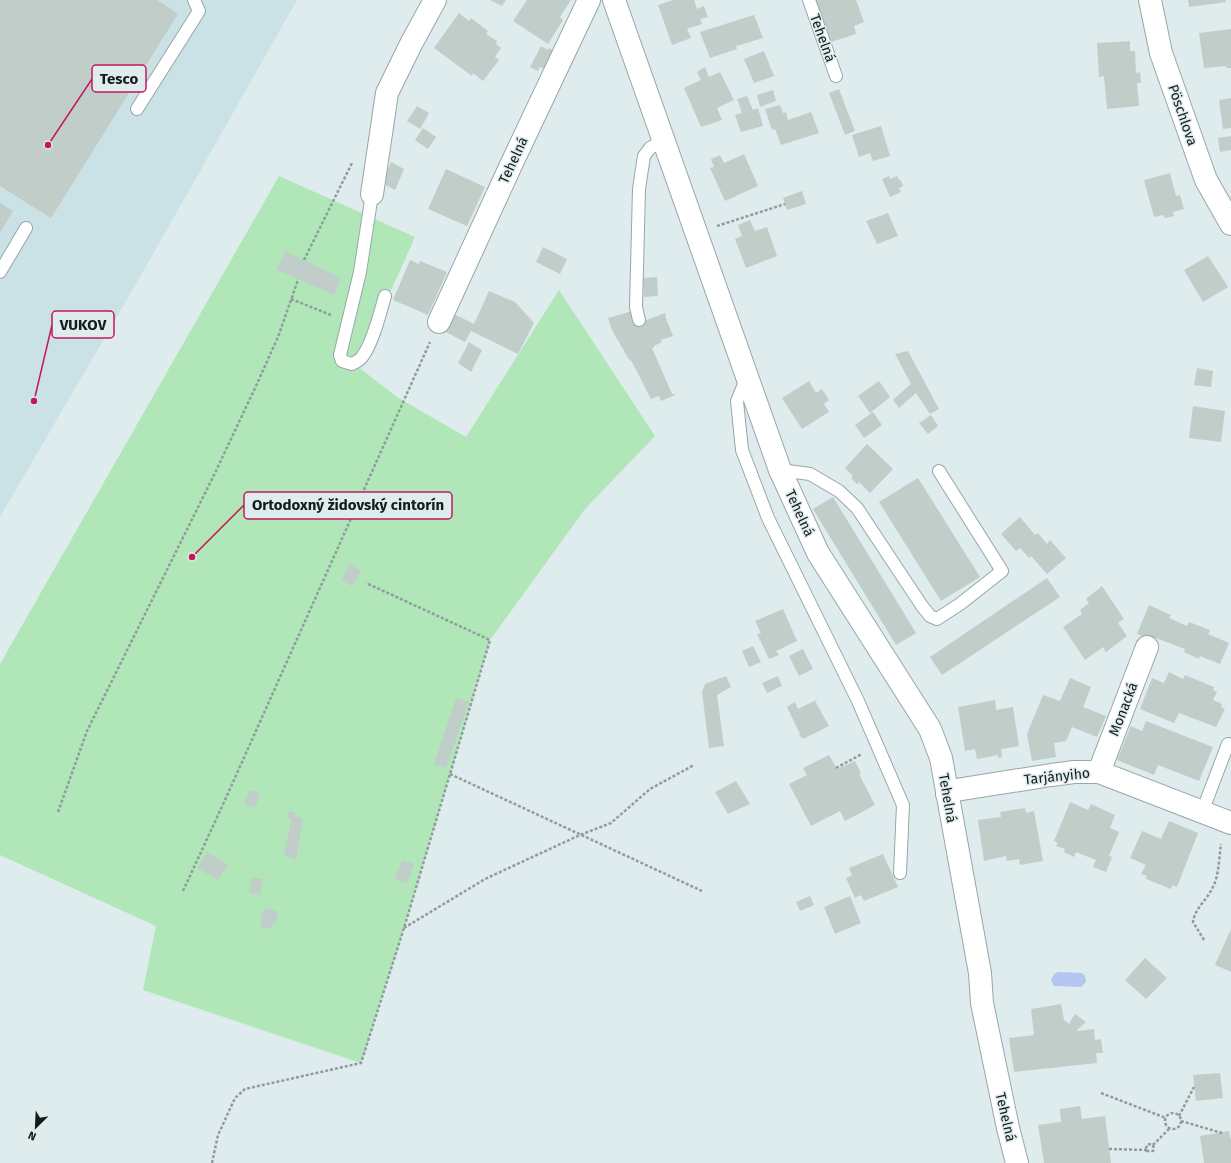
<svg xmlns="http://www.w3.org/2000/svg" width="1231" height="1163" viewBox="0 0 1231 1163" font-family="'Fira Sans',sans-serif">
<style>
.built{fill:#cae1e5}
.green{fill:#b1e7b8}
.water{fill:#b4c6f2}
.building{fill:#c0cdc9}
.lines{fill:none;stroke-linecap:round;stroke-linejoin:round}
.lane-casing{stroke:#99a6a8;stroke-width:14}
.street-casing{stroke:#99a6a8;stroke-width:24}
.path{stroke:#909b9d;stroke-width:2.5;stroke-dasharray:3 2;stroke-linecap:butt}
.lane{stroke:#fff;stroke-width:12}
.street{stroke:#fff;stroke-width:22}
.labels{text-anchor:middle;stroke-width:3;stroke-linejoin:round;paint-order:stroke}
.street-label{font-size:14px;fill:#151a1b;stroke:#deecee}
.leader{fill:none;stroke:#c2185b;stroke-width:1.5}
.callout-dot{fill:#c2185b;stroke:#deecee;stroke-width:1.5}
.callout{fill:#deecee;stroke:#c2185b;stroke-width:1.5}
.callout-label{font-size:15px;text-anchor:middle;font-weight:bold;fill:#151a1b}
</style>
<rect width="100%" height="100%" fill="#deecee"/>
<path class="built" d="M0,0H297L136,284L0,517Z"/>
<path class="green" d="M279,176L415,237L357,366L397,397L466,437L559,290L655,436L585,509L490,640L404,928L361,1063L143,990L156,926L0,855V664Z"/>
<path class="water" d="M1058,972L1082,973L1085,976L1086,982L1081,987L1054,986L1051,980L1054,974Z"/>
<g class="building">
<path d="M0,0H157L178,14L51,218L0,186Z"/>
<path d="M490,0H506L502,6Z"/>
<path d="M527,0H571L560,17L563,20L548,44L513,21Z"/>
<path d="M673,0H694L697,9L704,6L708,17L700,19L702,24L687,29L691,38L672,45L658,5Z"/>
<path d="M816,0H856L864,22L854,26L856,34L831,42Z"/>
<path d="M1188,0H1226V2L1189,7Z"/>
<path d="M459,13L469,21L471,18L488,31L486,34L497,41L496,44L501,48L495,57L499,60L483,81L473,73L472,76L434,48Z"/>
<path d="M754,15L763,38L736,46L737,49L710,58L700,32Z"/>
<path d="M1231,29V68H1227L1226,66L1204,68L1199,33Z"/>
<path d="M1130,41V51H1135L1136,73L1140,72L1141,83H1137L1139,106L1107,109L1104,76L1099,77L1097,43Z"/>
<path d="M541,46L548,50L549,48L557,52L547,70L540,67L538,71L530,67Z"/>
<path d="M764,51L774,76L754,83L744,59Z"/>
<path d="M705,67L709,77L720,72L734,100L717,108L722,120L701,127L684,88L701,80L697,72Z"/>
<path d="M839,89L855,131L845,135L829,93Z"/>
<path d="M773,90L776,101L760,107L757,95Z"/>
<path d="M747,96L753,110L758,108L763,126L741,132L735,115L742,113L737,99Z"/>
<path d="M1231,98V128L1223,129L1219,100Z"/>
<path d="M780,105L783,113L786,112L788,120L811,112L819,133L781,145L775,129L772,130L765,109Z"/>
<path d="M417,106L429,113L420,129L407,121Z"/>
<path d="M881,126L890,156L873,161L870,153L859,157L852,135Z"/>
<path d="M423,128L436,137L428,149L415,140Z"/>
<path d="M1231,136V150L1220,152L1218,138Z"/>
<path d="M744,154L758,186L725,201L710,168L714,167L711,159L720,155L724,163Z"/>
<path d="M391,162L404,169L395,190L382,183Z"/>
<path d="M446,169L485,187L467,226L428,209Z"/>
<path d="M1170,173L1176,196L1180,195L1184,209L1173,212L1174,216L1165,218L1164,215L1154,217L1144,180Z"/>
<path d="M889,176L890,179L897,176L899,180L900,179L903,186L899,188L901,192L890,197L882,179Z"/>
<path d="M802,191L806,204L787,210L783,198Z"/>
<path d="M0,203L13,211L0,233Z"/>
<path d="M888,213L898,236L877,244L866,221Z"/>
<path d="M750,220L755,231L767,227L777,256L746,268L735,239L742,236L738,225Z"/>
<path d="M543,247L567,259L560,274L536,262Z"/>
<path d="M285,251L341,278L334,295L277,270Z"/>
<path d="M1208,256L1228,287L1203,302L1184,270Z"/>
<path d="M410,260L419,264L420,261L447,272L428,315L393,300Z"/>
<path d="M657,277L658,296L644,297L643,278Z"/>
<path d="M489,291L515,302L534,323L518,354L471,331L465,342L444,331L452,313L474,324Z"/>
<path d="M632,311L636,324L665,313L666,315L665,316L673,336L661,340L662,342L654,346V347L652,348L672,394H675V395L661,401L659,396L651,399L632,362L628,358L612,330L608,318Z"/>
<path d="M469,342L482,350L471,372L458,363Z"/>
<path d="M908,351L939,409L930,414L916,393L899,408L893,400L911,384L895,354Z"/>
<path d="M1197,368L1213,371L1211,387L1194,385Z"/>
<path d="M809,381L816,393L822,389L829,400L824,404L829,412L802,429L782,398Z"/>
<path d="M879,381L890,397L870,413L858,396Z"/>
<path d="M1193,406L1225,411L1221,442L1189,438Z"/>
<path d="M873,412L882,425L864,438L855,425Z"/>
<path d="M931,415L938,426L928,434L919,423Z"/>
<path d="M867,444L893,469L870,493L859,482L857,484L851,478L853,476L845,468Z"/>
<path d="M918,478L980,577L941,601L879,502Z"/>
<path d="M833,497L916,633L896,645L813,509Z"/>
<path d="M1020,517L1035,535L1038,533L1047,544L1050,540L1066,558L1047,574L1031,556L1029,558L1020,548L1016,551L1001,534Z"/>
<path d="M350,564L361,571L352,586L341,580Z"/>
<path d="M1047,578L1060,597L942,675L930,657Z"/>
<path d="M1102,586L1124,619L1118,623L1127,636L1106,652L1103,647L1085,660L1063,627L1082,614L1080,610L1089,603L1086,599Z"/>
<path d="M1149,605L1171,615L1169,618L1187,626L1189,622L1210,630L1208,634L1229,643L1220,664L1200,656L1199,659L1184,652L1185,649L1153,637L1152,640L1137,634Z"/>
<path d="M783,609L797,641L776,651L779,655L769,659L757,634L761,633L755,621Z"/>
<path d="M753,646L761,662L749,667L742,651Z"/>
<path d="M803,649L813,669L799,676L789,656Z"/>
<path d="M1169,672L1183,679L1185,675L1214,687L1213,690L1217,692L1213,700L1222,704L1221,707L1225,709L1216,727L1179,713L1174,723L1140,709L1152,678L1164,683Z"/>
<path d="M726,676L731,687L717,695L724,746L709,748L702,692L705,684Z"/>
<path d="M778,676L782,686L767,693L762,683Z"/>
<path d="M1070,678L1091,687L1083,707L1106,716L1097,737L1072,727L1066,741L1054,743L1056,757L1032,761L1027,734L1043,695L1060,701Z"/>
<path d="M456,698L469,702L446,768L434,764Z"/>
<path d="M816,700L817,701H815L829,726L803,739L799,735L800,734L787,707L795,702L798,709Z"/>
<path d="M995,700L996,710L1013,707L1019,746L1001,749L1002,757L998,758V755L977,759L975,749L965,751L958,707Z"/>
<path d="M1146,721L1213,747L1199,781L1158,765L1154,775L1117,760L1131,726L1142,731Z"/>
<path d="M829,755L837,769L855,761L861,773L859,774L875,805L845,821L840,811L811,826L789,784L807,775L803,768Z"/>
<path d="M736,781L750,804L728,814L715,792Z"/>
<path d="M249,790L260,793L255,808L244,804Z"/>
<path d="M1070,802L1088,810L1091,804L1115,815L1110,828L1119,832L1109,856L1112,857L1106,872L1093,867L1096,860L1076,852L1074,857L1064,852L1065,849L1056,846L1058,843L1054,841Z"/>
<path d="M1025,808L1026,813L1034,811L1043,861L1020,865L1019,859L1007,861L1006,856L984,861L978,820L1001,817L1000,812Z"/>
<path d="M289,811L296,813L294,816L303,819L296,860L284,856L291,820L287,817Z"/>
<path d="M1169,821L1198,833L1177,887L1172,885L1171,889L1146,879L1147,876L1141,874L1146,865L1130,858L1142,831L1161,839Z"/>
<path d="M207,852L228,865L218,880L197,868Z"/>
<path d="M883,854L898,887L864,901L861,895L855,898L846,878L852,875L849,868Z"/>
<path d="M402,860L414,864L407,883L395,879Z"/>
<path d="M252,877L263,879L260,895L249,893Z"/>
<path d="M810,896L814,905L800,911L796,902Z"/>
<path d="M850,896L861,923L835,934L824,907Z"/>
<path d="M264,908L278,911L276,923H273L271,929L260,927Z"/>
<path d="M1231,929V972L1215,965Z"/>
<path d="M1145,958L1167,978L1146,999L1125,980Z"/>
<path d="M1061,1004L1064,1020L1069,1024L1075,1014L1086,1022L1077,1030L1078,1031L1094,1029L1095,1040L1101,1039L1103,1053H1096L1097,1063L1014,1072L1009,1038L1034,1035L1031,1009Z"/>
<path d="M1220,1073L1223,1098L1196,1101L1193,1075Z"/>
<path d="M1080,1106L1082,1119L1105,1116L1111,1163H1044L1038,1125L1061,1122L1060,1109Z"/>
<path d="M1229,1131L1231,1141V1163H1204L1200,1136Z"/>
</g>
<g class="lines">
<g class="lane-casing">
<g id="lane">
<path d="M809,0L836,76"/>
<path d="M137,109L199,11L194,0"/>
<path d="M372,194L360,272L340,355L342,361L352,364C356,362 360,360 362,357C373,343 380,313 385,296"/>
<path d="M0,272L26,228"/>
<path d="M639,320L636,307L639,189L644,156L650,148L664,140"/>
<path d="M747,377L737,401L742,450L768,518L858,701L903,805L900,873"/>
<path d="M780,470L810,474L839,491L857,508L922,606L930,616L937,619L960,604L1002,571L939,471"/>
<path d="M1202,812L1228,744L1231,745"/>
</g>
</g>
<g class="street-casing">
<g id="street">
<path d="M614,0L780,470L818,553L930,729L941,758L980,973L982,1003L1008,1128L1017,1163"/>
<path d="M1150,0L1161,53L1206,180L1231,224"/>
<path d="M372,194L387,93L411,44L435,0"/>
<path d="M439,322L511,165L589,0"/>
<path d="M1099,772L1147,647"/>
<path d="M947,794L956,790L1051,775L1074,772H1099L1231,823"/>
</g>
</g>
<g class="path">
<path d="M717,226L785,204"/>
<path d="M304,260L352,163"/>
<path d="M291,299L331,315"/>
<path d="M836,768L862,754"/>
<path d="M450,774L702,891"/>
<path d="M58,812L87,731L215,473L256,386L278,337L298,280"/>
<path d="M183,891L225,800L430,342"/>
<path d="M404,928L485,879L580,835L611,823L650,789L694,765"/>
<path d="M1204,940L1193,922C1195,908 1207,900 1213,887C1219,875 1219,858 1221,844"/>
<path d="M1101,1093L1166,1118"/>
<circle cx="1173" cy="1121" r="8"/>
<path d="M1179,1116L1194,1087"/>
<path d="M1181,1121L1222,1133"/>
<path d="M1153,1145L1154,1149L1153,1151H1147L1146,1148L1148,1144L1153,1145L1169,1129"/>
<path d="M1109,1149L1147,1150"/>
<path d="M212,1163L218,1135L235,1098L245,1089L361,1063L404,928L490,640L366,583"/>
</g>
<use href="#lane" class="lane"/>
<use href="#street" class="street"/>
</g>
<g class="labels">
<g class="street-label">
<text transform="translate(823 38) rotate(70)" y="5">Tehelná</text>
<text transform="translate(1183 115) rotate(71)" y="5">Pöschlova</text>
<text transform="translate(513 160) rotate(-65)" y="5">Tehelná</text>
<text transform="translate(800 513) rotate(65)" y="5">Tehelná</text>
<text transform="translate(1123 709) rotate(-69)" y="5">Monacká</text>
<text transform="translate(1057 776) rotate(-6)" y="5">Tarjányiho</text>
<text transform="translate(948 798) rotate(80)" y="5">Tehelná</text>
<text transform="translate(1006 1117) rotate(77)" y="5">Tehelná</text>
</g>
</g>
<path class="leader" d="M48 145L92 79M34 401L52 325M192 557L244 505"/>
<g class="callout-dot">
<circle cx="48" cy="145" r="4"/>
<circle cx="34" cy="401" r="4"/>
<circle cx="192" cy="557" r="4"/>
</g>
<g class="callout">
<rect x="92" y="65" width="54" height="27" rx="4"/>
<rect x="52" y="311" width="62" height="27" rx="4"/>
<rect x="244" y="492" width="208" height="27" rx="4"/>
</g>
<g class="callout-label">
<text x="119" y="84">Tesco</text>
<text x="83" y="330">VUKOV</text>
<text x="348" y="510">Ortodoxný židovský cintorín</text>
</g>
<g transform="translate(36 1127) rotate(204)" stroke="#deecee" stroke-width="3" paint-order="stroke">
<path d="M0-3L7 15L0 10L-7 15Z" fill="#151a1b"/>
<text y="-6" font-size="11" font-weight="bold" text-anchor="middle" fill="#151a1b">N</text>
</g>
</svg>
